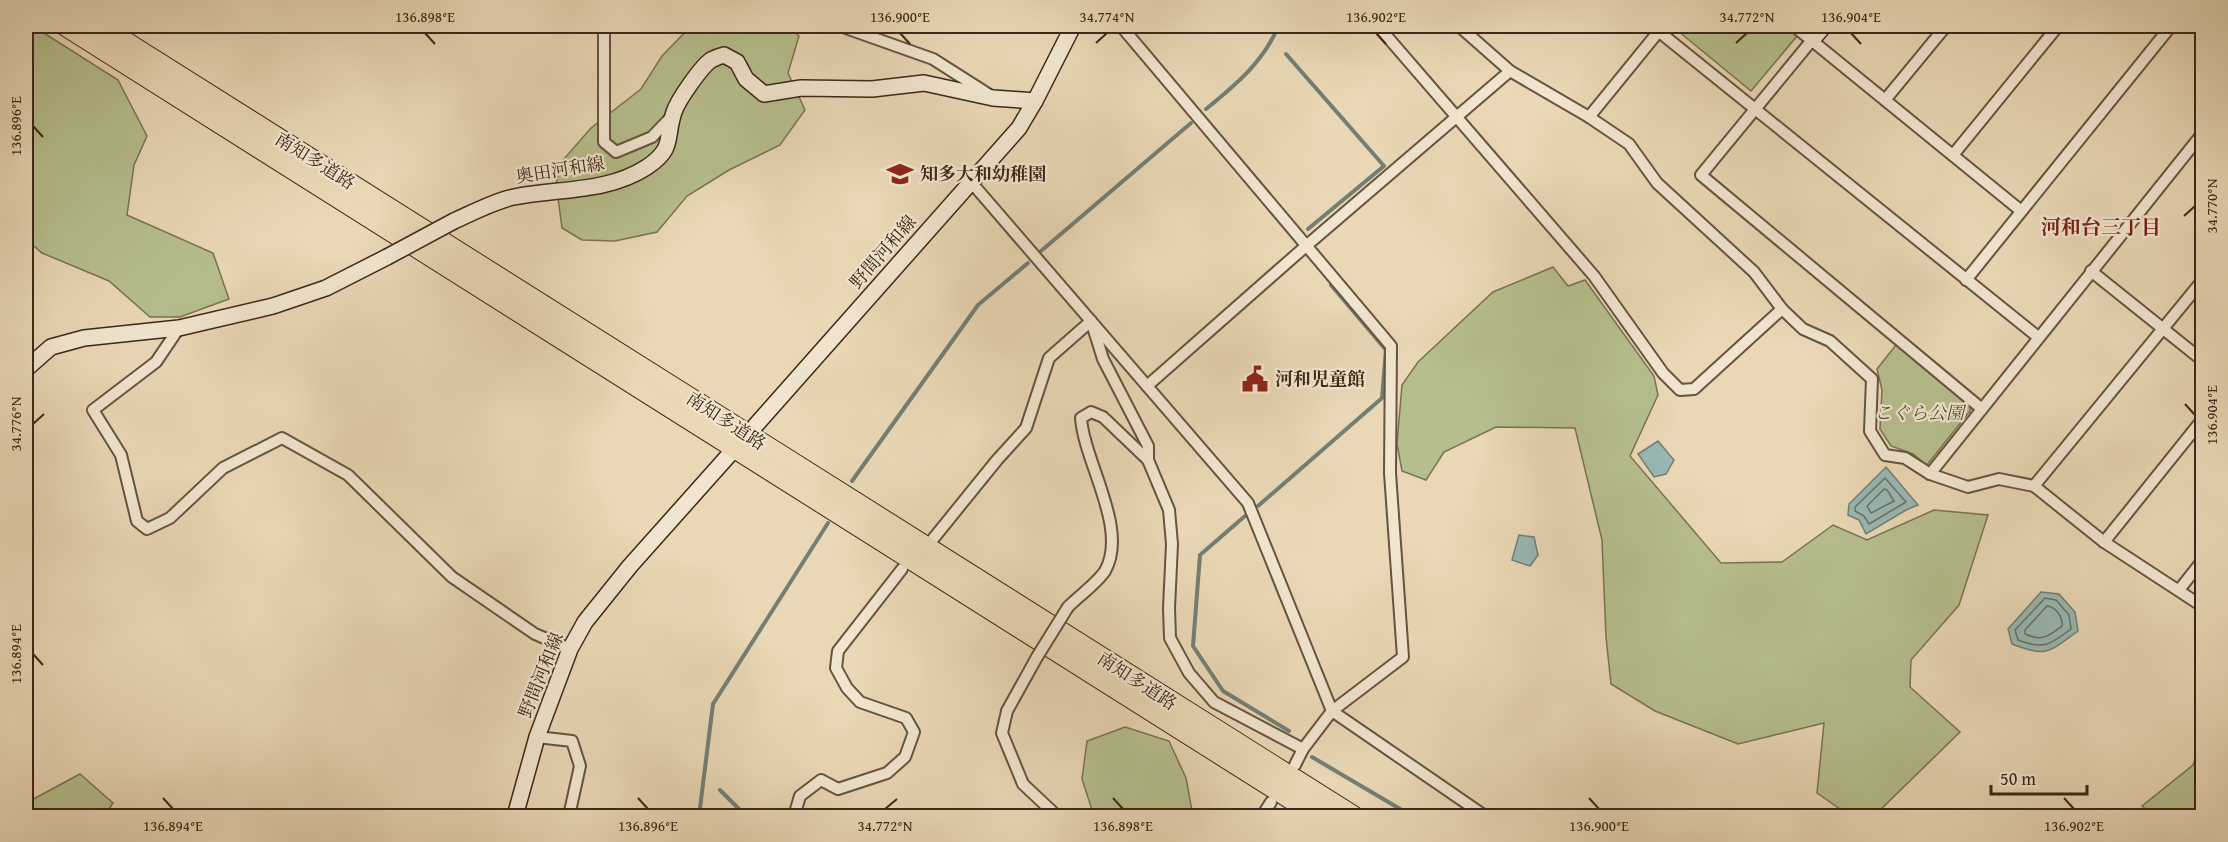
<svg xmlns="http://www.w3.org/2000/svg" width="2228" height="842" viewBox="0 0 2228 842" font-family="'Gentium Book Plus','Noto Serif JP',serif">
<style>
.green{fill:#b6be8d;stroke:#797252;stroke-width:1.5}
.water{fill:#98b8b3;stroke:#737e75;stroke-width:1.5}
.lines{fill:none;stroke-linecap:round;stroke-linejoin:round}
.shore{stroke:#6a7065;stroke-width:1.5}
.stream{stroke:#737e75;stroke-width:4}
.street-casing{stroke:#67533e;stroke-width:14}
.secondary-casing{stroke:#3c2717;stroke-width:18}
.highway-casing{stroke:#3c2717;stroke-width:22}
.street{stroke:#f1e5cf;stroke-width:10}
.secondary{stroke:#f1e5cf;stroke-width:15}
.highway{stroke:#e9d7b5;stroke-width:20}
.street-bridge-casing{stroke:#67533e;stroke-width:14;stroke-linecap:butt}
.secondary-bridge-casing{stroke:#3c2717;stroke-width:18;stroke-linecap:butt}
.street-bridge{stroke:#f1e5cf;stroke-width:10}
.secondary-bridge{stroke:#f1e5cf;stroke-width:15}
.ticks{fill:none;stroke:#3c2717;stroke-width:2}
.labels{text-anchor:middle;stroke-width:4.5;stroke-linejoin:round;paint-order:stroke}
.street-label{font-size:18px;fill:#3c2717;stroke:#f1e5cf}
.poi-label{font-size:18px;font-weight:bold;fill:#3c2717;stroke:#f1e5cf;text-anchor:start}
.park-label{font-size:18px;font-style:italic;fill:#5a4d34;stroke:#f1e5cf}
.neighbourhood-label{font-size:20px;font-weight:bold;fill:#7a1f14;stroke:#f1e5cf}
.neatline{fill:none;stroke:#3c2717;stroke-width:2}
.ticks-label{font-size:15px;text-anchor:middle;fill:#3c2717}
</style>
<rect width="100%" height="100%" fill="#e9d7b5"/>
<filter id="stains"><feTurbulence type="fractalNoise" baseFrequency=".00333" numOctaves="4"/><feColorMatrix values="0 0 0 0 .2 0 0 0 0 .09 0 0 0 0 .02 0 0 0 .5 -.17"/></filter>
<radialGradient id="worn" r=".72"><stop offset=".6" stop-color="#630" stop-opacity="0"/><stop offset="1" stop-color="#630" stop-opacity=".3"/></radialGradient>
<g class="green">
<path d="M26,26H33L118,80L147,136L134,165L127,215L213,253L229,299L180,317H150L109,281L42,253L26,239Z"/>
<path d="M691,26H788L799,36L788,73L805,110L780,145L729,170L687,196L657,232L615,241L582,240L562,228L556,183L563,160L591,128L641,89L662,56Z"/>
<path d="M1682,26H1784L1797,36L1751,91L1678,31Z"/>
<path d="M1553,267L1568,286L1585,280L1654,376L1658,395L1630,456L1721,563L1782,562L1833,525L1867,540L1934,510L1988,515L1959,605L1911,660L1910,687L1960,732L1874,816H1850L1817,793L1824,723L1738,744L1655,711L1611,684L1606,637L1602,540L1575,428L1496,427L1444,452L1426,480L1402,471L1397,444L1402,385L1418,362L1493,292Z"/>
<path d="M1896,345L1971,405L1970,411L1927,465L1913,454L1891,446L1880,429L1882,390L1877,369Z"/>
<path d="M1125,727L1169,741L1186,778L1193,816H1094L1082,779L1087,741Z"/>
<path d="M2202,736V816H2153L2142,806L2193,765Z"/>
<path d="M80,774L113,803L104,816H26V803Z"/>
</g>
<g class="water">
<path d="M1658,441L1674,460L1666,474L1654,477L1638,454Z"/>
<path d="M1886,467L1918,505L1906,510L1866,534L1859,520L1848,515L1849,504Z"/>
<path d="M1519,535L1534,537L1538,555L1530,566L1512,560Z"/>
<path d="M2041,592L2059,594L2075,612L2078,631C2049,652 2047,658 2012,644L2008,629Z"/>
</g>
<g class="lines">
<g class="shore">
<path d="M1885,478L1906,502L1869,524L1864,516L1855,511V507Z"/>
<path d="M1884,489L1887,490L1894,501L1871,513L1867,506Z"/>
<path d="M2045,598L2056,600L2069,615L2071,629C2050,645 2043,650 2018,640L2015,630Z"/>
<path d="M2047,606C2056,607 2063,617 2062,626C2049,636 2042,642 2025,634V630Z"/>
</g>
<g class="stream">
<path d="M1286,54L1384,166L1308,229"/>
<path d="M1206,109C1234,86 1265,61 1278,26"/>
<path d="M1041,251L1191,123"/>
<path d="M852,481L978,305L1028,263"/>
<path d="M1258,506L1382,398L1386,350L1331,285"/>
<path d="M1245,516L1200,555L1193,646L1223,691L1289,731"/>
<path d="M1312,757L1412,816"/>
<path d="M720,790L746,816"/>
<path d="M699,816L713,704L828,523"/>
</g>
<g class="street-casing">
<g id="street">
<path d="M604,26V142L616,152L652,137L672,116"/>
<path d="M840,26L933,59L988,94"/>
<path d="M1121,26L1391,346L1390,473L1403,657L1332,711L1303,749L1295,765"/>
<path d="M1378,26L1594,276L1663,373L1680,390L1694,389L1782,309"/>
<path d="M1459,26L1510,71L1589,117L1629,144L1657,183L1754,272L1782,309L1803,329L1830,341L1872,379L1870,431L1885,455L1905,458L1930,474L1968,487L1999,479L2034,486L2104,542L2202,606"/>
<path d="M1652,26L2038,337"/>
<path d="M1794,26L2020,210"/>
<path d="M1812,40L1701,175L1982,409"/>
<path d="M1885,100L1946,26"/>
<path d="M1589,117L1659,31"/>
<path d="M1953,155L2058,26"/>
<path d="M971,182L1248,503L1332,711L1485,816"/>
<path d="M2091,271L2202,360"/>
<path d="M1966,280L2171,26"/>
<path d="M1093,327L1103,359L1148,446V460L1169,510L1172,544L1169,608L1170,638L1189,673L1214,702L1303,749"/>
<path d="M179,328L156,362L93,410L121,455L137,521L147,529L170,518L223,468L282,438L348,475L452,577L535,634L570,649"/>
<path d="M1147,386L1306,246L1510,71"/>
<path d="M1930,474L2202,134"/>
<path d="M2034,486L2202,281"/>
<path d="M933,539L997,460L1026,428L1049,358L1091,321"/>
<path d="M2104,542L2202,420"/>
<path d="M2179,590L2202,561"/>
<path d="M1068,607C1078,597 1098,582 1105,571C1129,529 1084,462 1081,418L1091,412L1103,417L1148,460"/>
<path d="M1037,657L1007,711L1002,733L1023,784L1057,816"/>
<path d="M537,737L572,741L580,766L569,816"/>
<path d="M794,816L800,796L821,780L838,789L887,773L905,757L914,732L906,718L860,702L847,688L836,668L838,651L902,569"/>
<path d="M1262,816L1271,802"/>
</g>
</g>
<g class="secondary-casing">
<g id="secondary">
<path d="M1812,40L1824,26"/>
<path d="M454,221C472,213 494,201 514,197C559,188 607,193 647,167C675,148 665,139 674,112C678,100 701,67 711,60C715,58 720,56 724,55L737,62L746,79L764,94L801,88L872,89L924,83L993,98L1035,101L1073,26"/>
<path d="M26,369L51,347L84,338L179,328L273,306L326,288L387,257"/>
<path d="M755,426L1019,128L1035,101"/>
<path d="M515,816L537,737L570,649L585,622L630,566L729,455"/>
</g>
</g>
<g class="highway-casing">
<g id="highway">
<path d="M66,26L1318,816"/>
<path d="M100,26L1353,816"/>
</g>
</g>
<use href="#street" class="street"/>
<use href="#secondary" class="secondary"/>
<use href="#highway" class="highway"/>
<g class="street-bridge-casing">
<path id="street-bridge" d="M1037,657L1068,607"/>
</g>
<g class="secondary-bridge-casing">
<path id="secondary-bridge" d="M387,257L454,221"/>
</g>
<use href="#street-bridge" class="street-bridge"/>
<use href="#secondary-bridge" class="secondary-bridge"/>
</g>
<path class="ticks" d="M425,33L435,44M900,33L910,44M1376,33L1386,44M1851,33L1861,44M1096,43L1107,33M1736,43L1747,33M33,126L43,137M2184,216L2195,206M2185,404L2195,415M33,424L44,414M33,654L43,665M163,798L173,809M638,798L648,809M1113,798L1123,809M1589,798L1599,809M2064,798L2074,809M885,809L897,799"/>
<defs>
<g id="school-bare" transform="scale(2.07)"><path d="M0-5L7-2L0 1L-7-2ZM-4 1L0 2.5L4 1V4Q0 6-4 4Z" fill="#8f2418" stroke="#f1e5cf" stroke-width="2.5" paint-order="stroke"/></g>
<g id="civic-bare" transform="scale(2.07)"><path d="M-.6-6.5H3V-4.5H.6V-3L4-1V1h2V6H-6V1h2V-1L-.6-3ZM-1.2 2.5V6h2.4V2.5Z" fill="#8f2418" stroke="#f1e5cf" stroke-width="2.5" paint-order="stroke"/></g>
</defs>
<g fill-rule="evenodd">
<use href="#school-bare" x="900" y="174"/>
<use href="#civic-bare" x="1255" y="379"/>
</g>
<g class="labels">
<g class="street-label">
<text transform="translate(315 161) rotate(32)" y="6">南知多道路</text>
<text transform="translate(560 170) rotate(-9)" y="6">奥田河和線</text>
<text transform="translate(883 252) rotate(-49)" y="6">野間河和線</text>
<text transform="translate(726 421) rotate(33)" y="6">南知多道路</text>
<text transform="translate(541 675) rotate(-68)" y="6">野間河和線</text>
<text transform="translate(1137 681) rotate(33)" y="6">南知多道路</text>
</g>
<g class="poi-label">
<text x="920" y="180">知多大和幼稚園</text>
<text x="1275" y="385">河和児童館</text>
</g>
<g class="park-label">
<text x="1919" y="419">こぐら公園</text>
</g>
<g class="neighbourhood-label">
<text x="2101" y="234">河和台三丁目</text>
</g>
</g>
<rect width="2228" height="842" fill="none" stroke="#e9d7b5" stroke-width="66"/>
<path d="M1991 785v9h96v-9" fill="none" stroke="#3c2717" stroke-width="3"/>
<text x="2000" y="785" font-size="18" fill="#3c2717" stroke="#f1e5cf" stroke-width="4.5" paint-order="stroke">50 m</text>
<rect x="33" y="33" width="2162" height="776" class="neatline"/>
<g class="ticks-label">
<text x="425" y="22">136.898°E</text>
<text x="900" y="22">136.900°E</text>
<text x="1107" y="22">34.774°N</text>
<text x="1376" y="22">136.902°E</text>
<text x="1747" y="22">34.772°N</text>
<text x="1851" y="22">136.904°E</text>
<text transform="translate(16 126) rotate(-90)" y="5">136.896°E</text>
<text transform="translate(2212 206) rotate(-90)" y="5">34.770°N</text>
<text transform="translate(2212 415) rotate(-90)" y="5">136.904°E</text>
<text transform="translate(16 424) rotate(-90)" y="5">34.776°N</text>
<text transform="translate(16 654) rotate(-90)" y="5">136.894°E</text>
<text x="173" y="831">136.894°E</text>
<text x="648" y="831">136.896°E</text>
<text x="885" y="831">34.772°N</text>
<text x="1123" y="831">136.898°E</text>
<text x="1599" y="831">136.900°E</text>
<text x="2074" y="831">136.902°E</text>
</g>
<rect width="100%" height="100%" filter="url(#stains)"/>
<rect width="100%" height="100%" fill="url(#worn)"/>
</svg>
